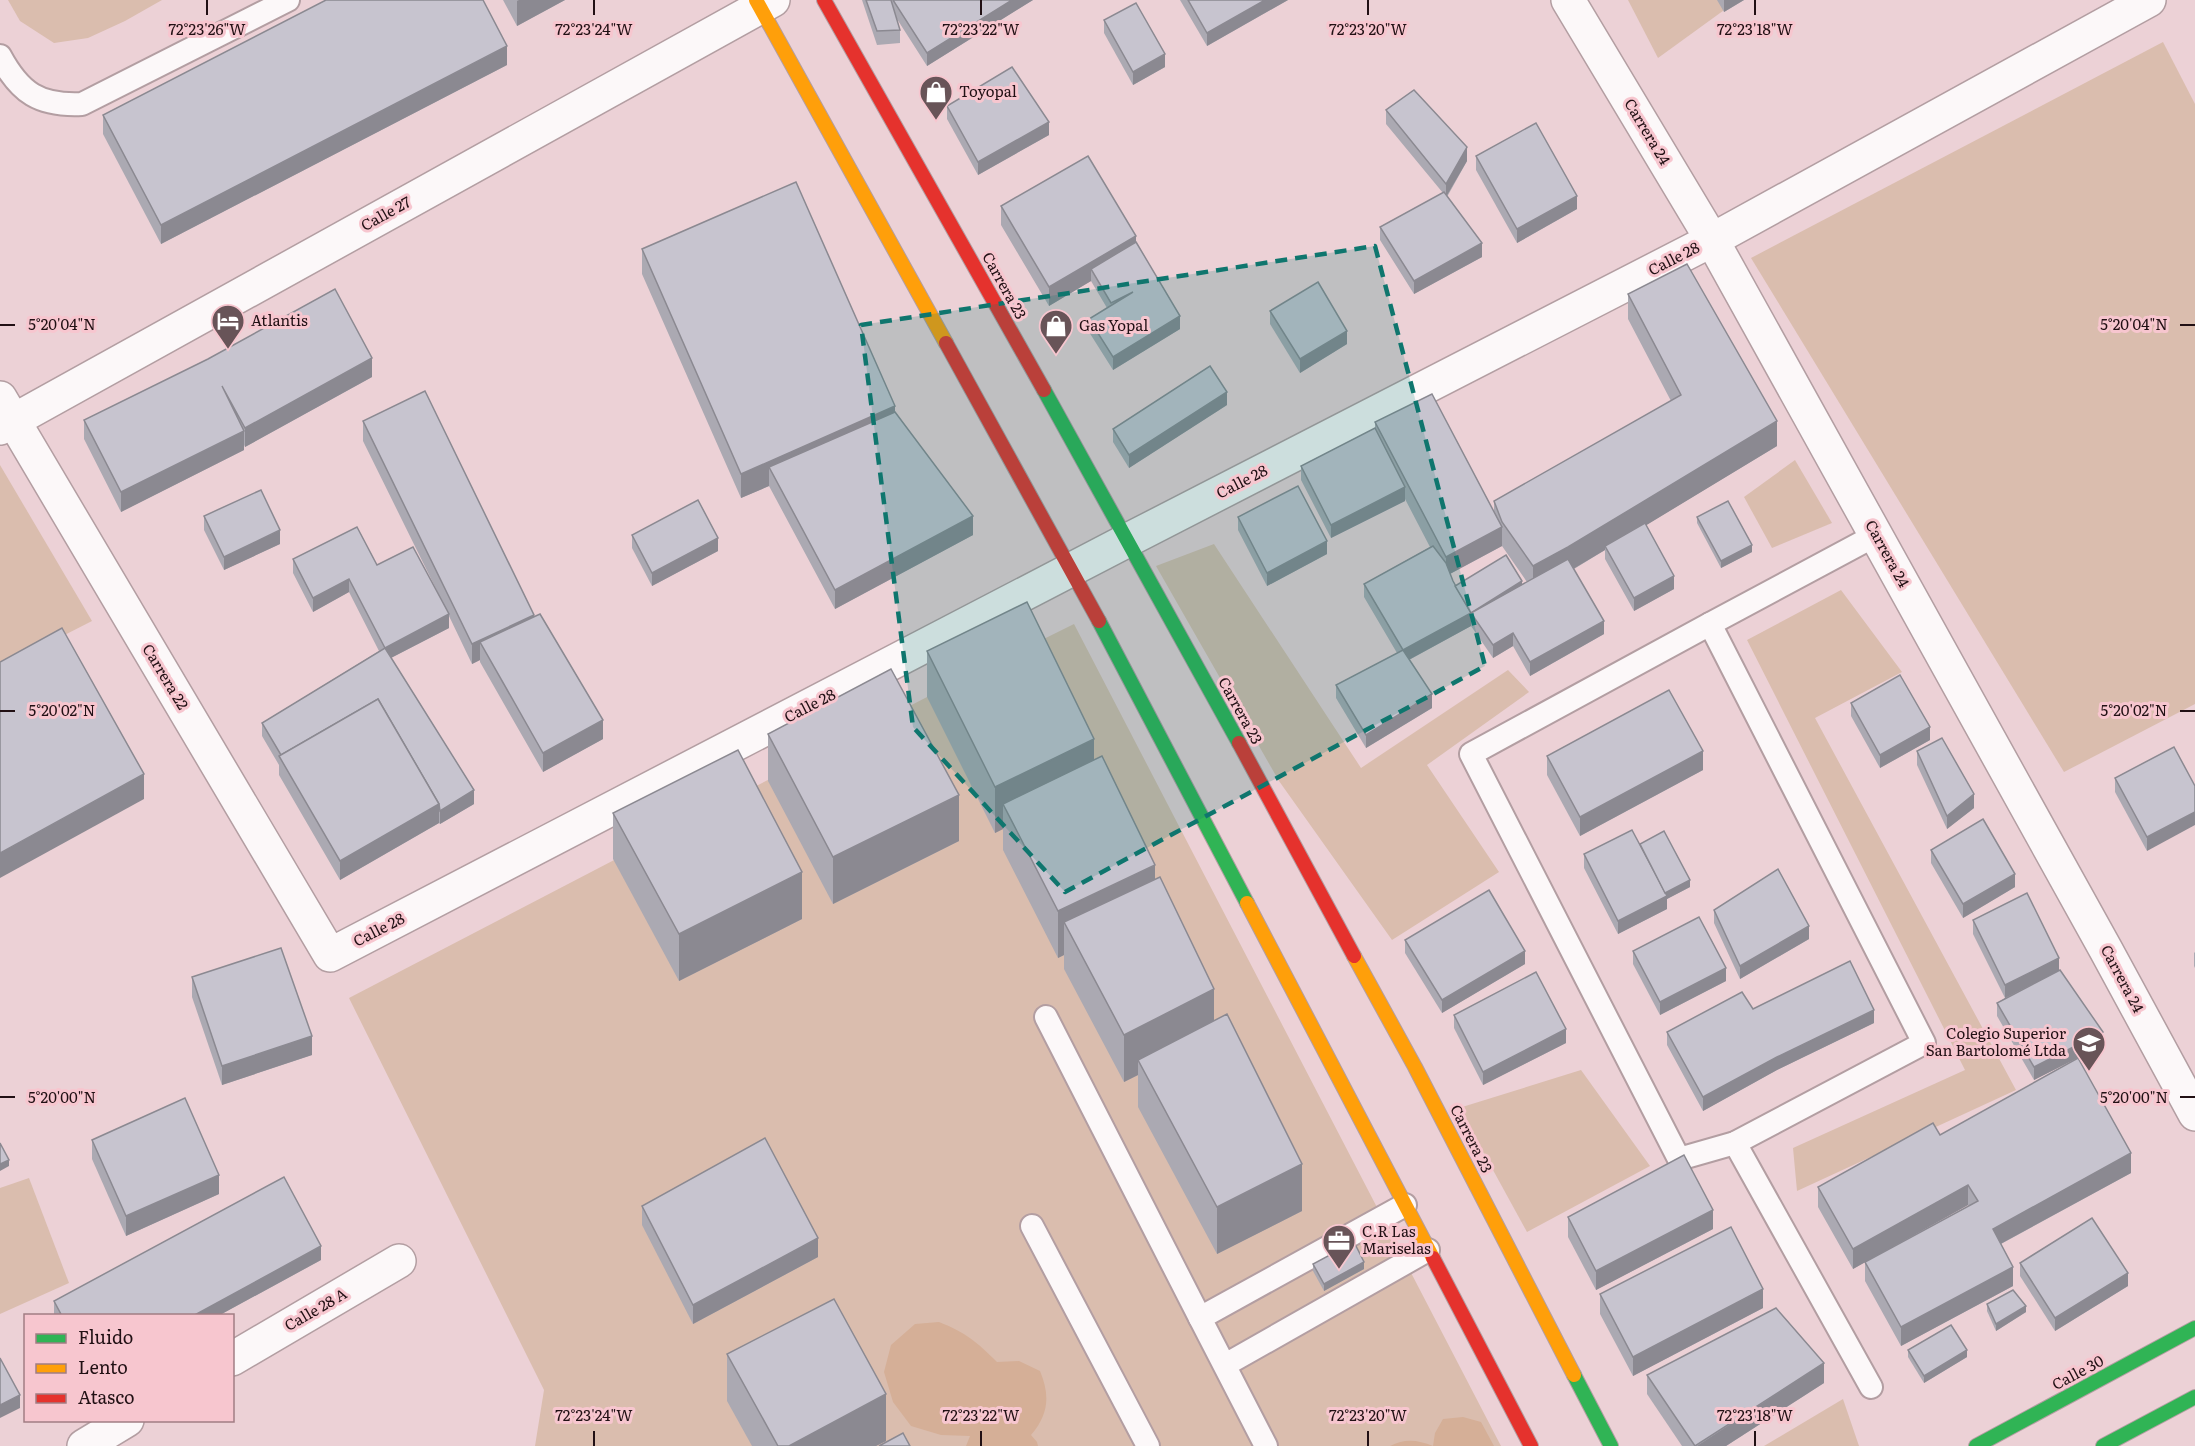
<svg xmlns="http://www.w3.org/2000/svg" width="2195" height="1446" viewBox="0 0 2195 1446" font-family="Literata,serif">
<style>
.green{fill:#dabdae}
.forest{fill:#d5af97}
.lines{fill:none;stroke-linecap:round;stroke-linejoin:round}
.lane-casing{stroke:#b39ea2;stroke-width:26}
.street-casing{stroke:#b39ea2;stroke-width:36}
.fast-casing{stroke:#b39ea2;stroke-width:16}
.slow-casing{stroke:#b39ea2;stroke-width:16}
.jam-casing{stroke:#b39ea2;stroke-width:16}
.lane{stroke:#fcf8f9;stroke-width:22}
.street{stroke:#fcf8f9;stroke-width:33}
.fast{stroke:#30b455;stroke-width:14}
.slow{stroke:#ff9f0a;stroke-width:14}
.jam{stroke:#e5322d;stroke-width:14}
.wall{fill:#aba9b2;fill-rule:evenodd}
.shaded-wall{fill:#8b8991}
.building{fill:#c7c4cf;stroke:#8b8991;stroke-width:1.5}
.marked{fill:#0f766e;fill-opacity:0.2;stroke:#0f766e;stroke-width:4.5;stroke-dasharray:12 8;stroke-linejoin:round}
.ticks{fill:none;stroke:#211014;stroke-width:2}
.labels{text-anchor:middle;stroke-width:6;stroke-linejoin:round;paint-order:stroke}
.poi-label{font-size:15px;fill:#211014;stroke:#f7c6cf;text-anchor:start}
.street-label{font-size:15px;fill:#211014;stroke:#f7c6cf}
.ticks-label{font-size:15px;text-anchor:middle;fill:#211014;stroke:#f7c6cf;stroke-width:6;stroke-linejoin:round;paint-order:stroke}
</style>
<rect width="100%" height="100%" fill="#ecd1d6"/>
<g class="green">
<path d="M8,0H162L125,21L88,38L54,43L20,21Z"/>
<path d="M1628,0H1738L1658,58Z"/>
<path d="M2163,42L2195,104V704L2064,772L1751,258Z"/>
<path d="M1795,460L1832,523L1772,548L1744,497Z"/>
<path d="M0,465L92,621L0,668Z"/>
<path d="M1214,544L1361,768L1508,670L1529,692L1427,765L1499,872L1392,940L1279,781L1156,566Z"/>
<path d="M1841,590L1902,672L1815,718L2016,1090L1797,1191L1793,1148L1965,1070L1747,640Z"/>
<path d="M1074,624L1501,1446H535L544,1390L349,998L927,697Z"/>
<path d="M1581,1070L1650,1166L1527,1232L1459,1108Z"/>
<path d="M29,1178L69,1283L0,1314V1188Z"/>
<path d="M1843,1399L1859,1446H1764Z"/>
</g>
<g class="forest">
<path d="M939,1322C965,1332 977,1342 997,1362L1019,1361L1040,1371C1050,1395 1049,1414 1031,1435L1037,1442L1038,1446H966L970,1436L941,1435L911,1426L893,1402L884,1372L891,1345L915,1324Z"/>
<path d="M1463,1417L1481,1422L1494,1446H1390C1405,1438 1418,1440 1433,1446L1435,1433L1443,1419Z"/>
</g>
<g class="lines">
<g class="lane-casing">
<g id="lane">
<path d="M0,56C20,93 39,106 82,104L288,0"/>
<path d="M1710,624L1924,1043L1735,1143L1679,1159L1471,754Z"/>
<path d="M1710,624L1876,535"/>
<path d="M1046,1017L1200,1318"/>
<path d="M1735,1143L1871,1387"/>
<path d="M1032,1226L1148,1446"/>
<path d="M1225,1365L1428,1250"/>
<path d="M1266,1446L1200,1318L1405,1205"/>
</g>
</g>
<g class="street-casing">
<g id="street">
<path d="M1568,0L1712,240L2106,950L2195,1114"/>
<path d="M0,398L330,955L1128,540L1712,240L2149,0"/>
<path d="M0,428L773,0"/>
<path d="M232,1359L399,1261"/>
<path d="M84,1446L127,1420"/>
</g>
</g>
<g class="fast-casing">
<g id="fast">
<path d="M1044,390L1239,743"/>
<path d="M1099,621L1247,903"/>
<path d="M1574,1375L1611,1446"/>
<path d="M1976,1446L2195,1328"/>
<path d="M2103,1446L2195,1397"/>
</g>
</g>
<g class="slow-casing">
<g id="slow">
<path d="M756,0L946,343"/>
<path d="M1247,903L1433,1258"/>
<path d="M1354,956L1415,1067L1574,1375"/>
</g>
</g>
<g class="jam-casing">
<g id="jam">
<path d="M824,0L1044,390"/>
<path d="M946,343L1099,621"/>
<path d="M1239,743L1354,956"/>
<path d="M1433,1258L1531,1446"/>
</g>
</g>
<use href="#lane" class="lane"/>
<use href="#street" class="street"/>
<use href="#fast" class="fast"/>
<use href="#slow" class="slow"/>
<use href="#jam" class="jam"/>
</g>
<g class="wall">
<path d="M503,0H565L517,26Z"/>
<path d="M862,0H1033L927,66L897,19L900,30V43L877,45Z"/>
<path d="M1180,0H1288L1207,46Z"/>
<path d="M1717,0H1744L1724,12Z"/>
<path d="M1104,20L1165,67L1133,85L1104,33Z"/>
<path d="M507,65L161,244L103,134V115Z"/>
<path d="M947,106L1049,135L978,175L947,119Z"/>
<path d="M1386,110L1467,161L1447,197L1482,257L1414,294L1380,240V227L1443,193L1386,124Z"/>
<path d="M1476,156L1577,209L1517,243L1476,170Z"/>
<path d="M1001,206L1136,242L1180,329L1113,370L1089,332V319L1107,308L1091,281L1049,306L1001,225Z"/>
<path d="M642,249L895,412L973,535L835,609L769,486L741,498L642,274Z"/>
<path d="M1628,294L1777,446L1646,525L1674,589L1634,611L1605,559V550L1574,569L1604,634L1530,676L1513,646L1493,658L1471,626L1409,660L1432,708L1366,748L1336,698V685L1397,653L1364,597V584L1430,547L1405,499V501L1331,538L1301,480V466L1375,428V422L1494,511V501L1671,401L1628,319ZM1502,546L1527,582L1522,584L1455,586L1450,574Z"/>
<path d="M1270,311L1347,344L1300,373L1270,324Z"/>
<path d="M372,377L245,447L244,445V450L121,512L84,439V420Z"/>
<path d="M1227,405L1129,468L1113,442V429Z"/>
<path d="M363,421L534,617L603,739L543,772L480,662V660L472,664L449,616V628L391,658L474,804L440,824L439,823L340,880L279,775V765L262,736V723L379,651L349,592L313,612L293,573V559L377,565L441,599L363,441Z"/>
<path d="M204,516L280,544L224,570L204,530Z"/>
<path d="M1238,517L1327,554L1267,586L1238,530Z"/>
<path d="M1697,517L1752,552L1721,568L1697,523Z"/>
<path d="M632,535L718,551L652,586L632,548Z"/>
<path d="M927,651L1094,760L1155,880L1214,1021L1302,1211L1217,1254L1138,1107V1075L1124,1082L1064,969V955L1058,958L1003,850V829L995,833L927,697Z"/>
<path d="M1851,703L1930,740L1880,768L1851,716Z"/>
<path d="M768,734L959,841L833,904L768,781Z"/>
<path d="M2174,747L2147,851L2115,792V778Z"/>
<path d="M1917,751L1974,808L1947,829L1917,765Z"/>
<path d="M1547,756L1703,770L1580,836L1547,775Z"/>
<path d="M613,813L802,919L679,981L613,859Z"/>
<path d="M1640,844L1690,887L1667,899V909L1618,934L1584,868V854Z"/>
<path d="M1931,850L2015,887L1963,918L1931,863Z"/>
<path d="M1714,910L1809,939L1740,979L1714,923Z"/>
<path d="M1973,920L2059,970L2103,1045L2034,1080L1997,1016V1003L2005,998L1973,934Z"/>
<path d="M1405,940L1525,964L1442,1013L1405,953Z"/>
<path d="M1633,951L1726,981L1660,1015L1633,964Z"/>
<path d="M2195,952V968L2194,966V953Z"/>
<path d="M192,977L312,1055L222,1085L192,997Z"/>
<path d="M1753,1009L1874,1023L1777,1070L1703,1111L1667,1045V1032Z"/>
<path d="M1454,1015L1566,1043L1483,1085L1454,1028Z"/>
<path d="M1940,1135L2131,1173L2001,1244L2013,1286L1901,1346L1865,1281V1262L1853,1269L1818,1207V1187ZM1968,1205L1969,1206L1880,1254Z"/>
<path d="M92,1140L219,1194L126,1236L92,1159Z"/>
<path d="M642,1206L818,1257L693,1324L642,1225Z"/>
<path d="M1568,1217L1713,1229L1596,1290L1568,1237Z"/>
<path d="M321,1260L218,1316H54V1301Z"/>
<path d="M2020,1263L2128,1286L2055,1331L2020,1276Z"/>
<path d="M1313,1264L1364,1269L1324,1291L1313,1271Z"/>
<path d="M1600,1294L1763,1308L1633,1376L1600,1314Z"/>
<path d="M1987,1304L2026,1312L1996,1331L1987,1311Z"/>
<path d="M1908,1350L1967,1357L1924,1383L1908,1357Z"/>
<path d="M727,1354L886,1441L876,1446H752L727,1401Z"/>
<path d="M1647,1375L1824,1383L1726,1446H1682L1647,1394Z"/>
</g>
<g class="shaded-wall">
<path d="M519,0H565L517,26V1Z"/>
<path d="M1012,0H1033L927,66V53Z"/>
<path d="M1265,0H1288L1207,46V33Z"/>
<path d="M1724,0H1744L1724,12Z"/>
<path d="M507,46V65L161,244V225Z"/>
<path d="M1165,54V67L1133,85V72Z"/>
<path d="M1049,122V135L978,175V162Z"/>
<path d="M1467,147V161L1446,197V184Z"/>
<path d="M1577,196V209L1517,243V229Z"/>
<path d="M1136,236V255L1091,269V281L1049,306V287Z"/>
<path d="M1482,243V257L1414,294V281Z"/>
<path d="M1180,316V329L1113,370V357Z"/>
<path d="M1347,331V344L1300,373V359Z"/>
<path d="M372,358V377L245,447V428Z"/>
<path d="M1227,392V405L1129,468V455Z"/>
<path d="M895,406V431L769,467V486L741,498V474Z"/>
<path d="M1777,421V446L1607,549L1605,546V550L1568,572L1533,591V566Z"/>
<path d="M244,431V450L121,512V492Z"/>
<path d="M1405,487V501L1331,538V525Z"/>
<path d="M973,516V535L835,609V590Z"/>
<path d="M1502,527V546L1446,576V557Z"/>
<path d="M280,530V544L224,570V557Z"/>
<path d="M718,538V551L652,586V573Z"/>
<path d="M1327,541V554L1267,586V573Z"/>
<path d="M1752,545V552L1721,568V561Z"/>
<path d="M1674,576V589L1634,611V598Z"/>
<path d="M349,579V592L313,612V598Z"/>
<path d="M1522,581V588L1471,613V626L1403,663V650Z"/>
<path d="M449,614V628L385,661V648Z"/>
<path d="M534,615V634L480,642V660L472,664V644Z"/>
<path d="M1604,621V634L1530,676V662Z"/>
<path d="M1513,633V646L1493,658V645Z"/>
<path d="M1432,694V708L1366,748V735Z"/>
<path d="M603,720V739L543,772V753Z"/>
<path d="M1930,727V740L1880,768V755Z"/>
<path d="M1094,739V785L1003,804V829L995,833V787Z"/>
<path d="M1703,751V770L1580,836V817Z"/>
<path d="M144,774V799L0,878V853Z"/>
<path d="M474,790V804L440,824V811Z"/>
<path d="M1974,794V808L1947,829V816Z"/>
<path d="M959,795V841L833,904V857Z"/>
<path d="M439,804V823L340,880V861Z"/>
<path d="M2195,812V825L2147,851V837Z"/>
<path d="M1155,865V912L1064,922V955L1058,958V911Z"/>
<path d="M802,872V919L679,981V934Z"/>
<path d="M2015,874V887L1963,918V904Z"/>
<path d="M1690,880V887L1667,899V909L1618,934V921L1662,894Z"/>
<path d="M1809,926V939L1740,979V966Z"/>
<path d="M1525,951V964L1442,1013V1000Z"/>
<path d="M2059,958V971L2005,998V985Z"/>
<path d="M1726,968V981L1660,1015V1002Z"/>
<path d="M1214,989V1036L1138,1060V1075L1124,1082V1035Z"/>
<path d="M1874,1010V1023L1777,1070L1703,1111V1097L1777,1057Z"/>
<path d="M1566,1029V1043L1483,1085V1072Z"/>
<path d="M2103,1032V1045L2034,1080V1067Z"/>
<path d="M312,1036V1055L222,1085V1066Z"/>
<path d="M2131,1153V1173L1993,1248V1229Z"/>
<path d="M9,1160V1166L0,1171V1164Z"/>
<path d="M1302,1164V1211L1217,1254V1207Z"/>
<path d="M219,1175V1194L126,1236V1216Z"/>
<path d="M1968,1185V1205L1853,1269V1249Z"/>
<path d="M1713,1210V1229L1596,1290V1271Z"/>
<path d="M818,1238V1257L693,1324V1305Z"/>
<path d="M321,1246V1260L218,1316H193Z"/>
<path d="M1364,1262V1269L1324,1291V1284Z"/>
<path d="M2013,1267V1286L1901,1346V1327Z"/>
<path d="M2128,1273V1286L2055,1331V1318Z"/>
<path d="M1763,1289V1308L1633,1376V1357Z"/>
<path d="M2026,1306V1312L1996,1331V1324Z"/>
<path d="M1967,1350V1357L1924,1383V1376Z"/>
<path d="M1824,1363V1383L1726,1446H1697Z"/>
<path d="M886,1394V1441L876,1446H789Z"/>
<path d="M20,1395V1408L0,1418V1405Z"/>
</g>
<g class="building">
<path d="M326,0H483L507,46L161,225L103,115Z"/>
<path d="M866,0H891L900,30L877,31Z"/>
<path d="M893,0H1012L927,53Z"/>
<path d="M1188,0H1265L1207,33Z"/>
<path d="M1136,3L1165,54L1133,72L1104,20Z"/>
<path d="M1012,67L1049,122L978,162L947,106Z"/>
<path d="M1414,90L1467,147L1446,184L1386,110Z"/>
<path d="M1536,123L1577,196L1517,229L1476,156Z"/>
<path d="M1088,156L1136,236L1049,287L1001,206Z"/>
<path d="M796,182L895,406L741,474L642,249Z"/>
<path d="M1444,192L1482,243L1414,281L1380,227Z"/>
<path d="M1136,242L1180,316L1113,357L1089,319L1133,292L1111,303L1091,269Z"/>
<path d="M1687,264L1777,421L1568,547L1533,566L1502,522L1494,501L1681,395L1628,294Z"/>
<path d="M1318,282L1347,331L1300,359L1270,311Z"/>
<path d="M335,289L372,358L245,428L222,386L244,431L121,492L84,420L208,359Z"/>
<path d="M1210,366L1227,392L1129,455L1113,429Z"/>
<path d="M425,391L534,615L472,644L363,421Z"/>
<path d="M1432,394L1502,527L1446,557L1375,422Z"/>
<path d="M895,412L973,516L835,590L769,467Z"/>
<path d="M1375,428L1405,487L1331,525L1301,466Z"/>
<path d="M1298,486L1327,541L1267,573L1238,517Z"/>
<path d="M261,490L280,530L224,557L204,516Z"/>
<path d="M698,500L718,538L652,573L632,535Z"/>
<path d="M1728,501L1752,545L1721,561L1697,517Z"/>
<path d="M1645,523L1674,576L1634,598L1605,546Z"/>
<path d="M357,527L377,565L413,547L449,614L385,648L349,579L313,598L293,559Z"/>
<path d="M1433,546L1446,563L1453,581L1471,613L1403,650L1364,584Z"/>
<path d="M1506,555L1522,581L1471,613L1455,586Z"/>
<path d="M1568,559L1604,621L1530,662L1513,633L1493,645L1471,613Z"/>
<path d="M1027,602L1094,739L995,787L927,651Z"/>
<path d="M540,614L603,720L543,753L480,642Z"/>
<path d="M62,628L144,774L0,853V662Z"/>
<path d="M385,648L474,790L440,811L439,804L378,699L281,755L262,723Z"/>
<path d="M1403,650L1432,694L1366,735L1336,685Z"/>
<path d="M891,669L959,795L833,857L768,734Z"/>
<path d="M1900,675L1930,727L1880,755L1851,703Z"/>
<path d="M1669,690L1703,751L1580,817L1547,756Z"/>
<path d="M378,699L439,804L340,861L279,756Z"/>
<path d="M1942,738L1974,794L1947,816L1917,751Z"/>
<path d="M2174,747L2195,786V812L2147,837L2115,778Z"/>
<path d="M738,750L802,872L679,934L613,813Z"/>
<path d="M1102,756L1155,865L1058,911L1003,804Z"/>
<path d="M1983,819L2015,874L1963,904L1931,850Z"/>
<path d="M1632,830L1667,896L1618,921L1584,854Z"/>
<path d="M1664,831L1690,880L1665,893L1640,844Z"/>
<path d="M1778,869L1809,926L1740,966L1714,910Z"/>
<path d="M1160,877L1214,989L1124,1035L1064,922Z"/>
<path d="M1489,890L1525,951L1442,1000L1405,940Z"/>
<path d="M2027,893L2059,958L2005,985L1973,920Z"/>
<path d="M1699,917L1726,968L1660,1002L1633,951Z"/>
<path d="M281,948L312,1036L222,1066L192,977Z"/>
<path d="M1850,961L1874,1010L1777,1057L1703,1097L1667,1032L1742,992L1753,1009Z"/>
<path d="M2060,970L2103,1032L2034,1067L1997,1003Z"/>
<path d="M1536,972L1566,1029L1483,1072L1454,1015Z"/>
<path d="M1227,1014L1302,1164L1217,1207L1138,1060Z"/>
<path d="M2078,1058L2131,1153L1993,1229L2013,1267L1901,1327L1865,1262L1978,1201L1968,1185L1853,1249L1818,1187L1933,1123L1940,1135Z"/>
<path d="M185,1098L219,1175L126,1216L92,1140Z"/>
<path d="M765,1138L818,1238L693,1305L642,1206Z"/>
<path d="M0,1143L9,1160L0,1164Z"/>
<path d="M1684,1155L1713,1210L1596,1271L1568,1217Z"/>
<path d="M284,1177L321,1246L193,1316H62L54,1301Z"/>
<path d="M2092,1218L2128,1273L2055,1318L2020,1263Z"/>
<path d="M1731,1227L1763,1289L1633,1357L1600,1294Z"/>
<path d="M1354,1242L1364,1262L1324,1284L1313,1264Z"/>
<path d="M2013,1290L2026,1306L1996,1324L1987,1304Z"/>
<path d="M834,1299L886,1394L789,1446H778L727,1354Z"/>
<path d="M1776,1308L1824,1363L1695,1446L1647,1375Z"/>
<path d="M1951,1325L1967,1350L1924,1376L1908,1350Z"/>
<path d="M0,1358L20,1395L0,1405Z"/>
<path d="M903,1433L910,1446H879Z"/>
</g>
<path class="marked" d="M1375,246L1485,666L1065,892L913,727L861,325Z"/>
<path class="ticks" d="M207,0V15M594,0V15M981,0V15M1368,0V15M1755,0V15M0,325H15M2180,325H2195M0,711H15M2180,711H2195M0,1097H15M2180,1097H2195M594,1431V1446M981,1431V1446M1368,1431V1446M1755,1431V1446"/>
<defs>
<g id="shop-pin" transform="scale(1.725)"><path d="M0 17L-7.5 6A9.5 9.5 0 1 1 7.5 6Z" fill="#685458" stroke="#f7c6cf"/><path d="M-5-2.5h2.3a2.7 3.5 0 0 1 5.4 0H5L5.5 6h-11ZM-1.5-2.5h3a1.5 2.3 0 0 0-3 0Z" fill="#fff"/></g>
<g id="hotel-pin" transform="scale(1.725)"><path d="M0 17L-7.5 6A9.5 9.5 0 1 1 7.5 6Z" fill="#685458" stroke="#f7c6cf"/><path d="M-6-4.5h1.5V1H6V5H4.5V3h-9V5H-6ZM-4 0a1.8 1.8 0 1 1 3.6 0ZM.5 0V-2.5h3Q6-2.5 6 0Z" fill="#fff"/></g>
<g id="school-pin" transform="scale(1.725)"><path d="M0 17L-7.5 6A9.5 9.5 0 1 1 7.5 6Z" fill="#685458" stroke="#f7c6cf"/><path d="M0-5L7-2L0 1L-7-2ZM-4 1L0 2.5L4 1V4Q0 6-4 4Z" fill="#fff"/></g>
<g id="office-pin" transform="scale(1.725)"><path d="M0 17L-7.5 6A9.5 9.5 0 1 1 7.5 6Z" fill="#685458" stroke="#f7c6cf"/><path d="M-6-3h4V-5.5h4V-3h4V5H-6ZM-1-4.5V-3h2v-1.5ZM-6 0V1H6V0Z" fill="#fff"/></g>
</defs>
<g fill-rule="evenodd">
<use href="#shop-pin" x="936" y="92"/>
<use href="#hotel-pin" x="228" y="321"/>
<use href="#shop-pin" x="1056" y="326"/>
<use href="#school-pin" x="2089" y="1043"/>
<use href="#office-pin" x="1339" y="1241"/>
</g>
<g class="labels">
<g class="poi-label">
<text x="959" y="97">Toyopal</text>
<text x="251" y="326">Atlantis</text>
<text x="1079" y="331">Gas Yopal</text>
<text x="2066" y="1039" text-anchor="end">Colegio Superior<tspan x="2066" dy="17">San Bartolomé Ltda</tspan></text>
<text x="1362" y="1237">C.R Las<tspan x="1362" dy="17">Mariselas</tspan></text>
</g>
<g class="street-label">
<text transform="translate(1647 132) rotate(59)" y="5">Carrera 24</text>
<text transform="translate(386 214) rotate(-29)" y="5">Calle 27</text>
<text transform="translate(1674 259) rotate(-27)" y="5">Calle 28</text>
<text transform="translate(1004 286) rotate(61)" y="5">Carrera 23</text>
<text transform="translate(1242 482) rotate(-27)" y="5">Calle 28</text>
<text transform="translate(1887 554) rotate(61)" y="5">Carrera 24</text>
<text transform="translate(165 677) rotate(59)" y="5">Carrera 22</text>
<text transform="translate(810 706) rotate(-27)" y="5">Calle 28</text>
<text transform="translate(1240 711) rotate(61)" y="5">Carrera 23</text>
<text transform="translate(379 930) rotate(-27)" y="5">Calle 28</text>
<text transform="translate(2122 979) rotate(62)" y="5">Carrera 24</text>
<text transform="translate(1471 1139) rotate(63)" y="5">Carrera 23</text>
<text transform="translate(316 1310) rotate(-30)" y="5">Calle 28 A</text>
<text transform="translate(2078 1373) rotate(-28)" y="5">Calle 30</text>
</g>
</g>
<g class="ticks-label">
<text x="207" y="35">72°23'26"W</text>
<text x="594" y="35">72°23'24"W</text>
<text x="981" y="35">72°23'22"W</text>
<text x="1368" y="35">72°23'20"W</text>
<text x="1755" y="35">72°23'18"W</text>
<text x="62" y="330">5°20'04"N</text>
<text x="2134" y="330">5°20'04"N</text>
<text x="62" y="716">5°20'02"N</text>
<text x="2134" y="716">5°20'02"N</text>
<text x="62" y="1103">5°20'00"N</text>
<text x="2134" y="1103">5°20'00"N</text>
<text x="594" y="1421">72°23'24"W</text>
<text x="981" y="1421">72°23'22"W</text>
<text x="1368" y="1421">72°23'20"W</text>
<text x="1755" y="1421">72°23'18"W</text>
</g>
<rect x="24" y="1314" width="210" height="108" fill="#f7c6cf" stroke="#a17d84" stroke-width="1.5"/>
<rect x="36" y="1334" width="30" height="9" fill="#30b455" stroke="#a17d84" stroke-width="1.5"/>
<text x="78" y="1344" font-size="18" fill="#211014">Fluido</text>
<rect x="36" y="1364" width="30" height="9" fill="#ff9f0a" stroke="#a17d84" stroke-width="1.5"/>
<text x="78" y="1374" font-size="18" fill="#211014">Lento</text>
<rect x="36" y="1394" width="30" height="9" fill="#e5322d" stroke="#a17d84" stroke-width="1.5"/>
<text x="78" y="1404" font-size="18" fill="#211014">Atasco</text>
</svg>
